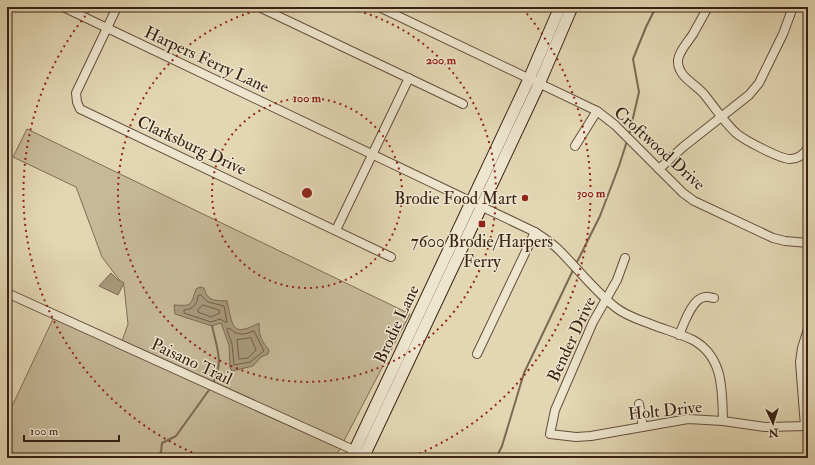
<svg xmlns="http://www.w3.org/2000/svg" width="815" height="465" viewBox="0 0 815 465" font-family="'IM FELL Double Pica',serif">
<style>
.green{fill:#c6b898;stroke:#806c56}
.water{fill:#a9997d;stroke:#7c6953}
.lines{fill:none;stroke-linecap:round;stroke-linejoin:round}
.shore{stroke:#715d48;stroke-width:1}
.stream{stroke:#7c6953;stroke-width:2}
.minor-casing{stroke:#644e3c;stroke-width:10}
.secondary-casing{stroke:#392114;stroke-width:13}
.minor{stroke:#ede5ce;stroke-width:8}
.secondary{stroke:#ede5ce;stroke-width:11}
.ring{fill:none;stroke:#8f2418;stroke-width:2;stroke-dasharray:2 4}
.poi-dot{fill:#8f2418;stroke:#ede5ce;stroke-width:1.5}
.labels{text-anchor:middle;stroke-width:3;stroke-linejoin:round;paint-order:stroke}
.street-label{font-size:17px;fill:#392114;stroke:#ede5ce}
.poi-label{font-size:17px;fill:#392114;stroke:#ede5ce;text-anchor:end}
.centre{fill:#8f2418;stroke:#ede5ce;stroke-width:2}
.ring-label{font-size:12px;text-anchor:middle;font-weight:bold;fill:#8f2418;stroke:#ede5ce;stroke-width:3;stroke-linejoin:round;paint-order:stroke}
</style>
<rect width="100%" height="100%" fill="#e3d7b3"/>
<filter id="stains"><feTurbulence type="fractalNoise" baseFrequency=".005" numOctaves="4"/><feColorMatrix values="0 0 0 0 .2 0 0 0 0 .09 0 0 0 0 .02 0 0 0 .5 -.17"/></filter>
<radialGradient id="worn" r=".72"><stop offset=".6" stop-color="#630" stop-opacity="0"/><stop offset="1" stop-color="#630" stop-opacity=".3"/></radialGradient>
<path class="green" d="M27,129L410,314L335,458H7V417L53,319V314L121,344L128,324L124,286L102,257L76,187L13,157Z"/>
<g class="water">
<path d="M111,273L117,279L124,283L118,295L99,286Z"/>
<path d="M200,287L204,288C208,302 214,300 227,301C233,326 231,338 259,323C259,336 261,340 269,350L268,354L261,357L253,366L232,371L230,368L229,345L221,323L212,326L175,314L174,305C193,306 190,306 196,289Z"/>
</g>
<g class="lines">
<g class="shore">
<path d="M201,295L208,302L224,306L227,322H225L220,319L211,322L184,313V310C193,309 197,305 198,296Z"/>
<path d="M203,305L219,310L220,313L211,317L198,312V310Z"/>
<path d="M228,328C232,329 233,332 237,333C243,336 249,332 254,331L264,351L250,362L234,365L232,344L227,330Z"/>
<path d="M251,338L256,350L248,358L239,359L237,340Z"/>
</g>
<g class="stream">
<path d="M629,135L639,92L633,59L646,27L656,7"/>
<path d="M576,264L600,216L619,166L627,141"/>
<path d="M212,326C217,348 224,362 213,383"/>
<path d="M155,458L161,452L162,443L176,436L209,390"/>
<path d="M496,458L502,446L524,373L574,268"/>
</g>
<g class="minor-casing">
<g id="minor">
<path d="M63,7L535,232C544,238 552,243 559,250C578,269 594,290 615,307C626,316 640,320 653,325C666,330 681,334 693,340C724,357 722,391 723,421"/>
<path d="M117,7L76,93L77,102L80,109L391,257"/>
<path d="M259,7L463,104"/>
<path d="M379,7L597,111L615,125L683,193L694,201L773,238L785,241L808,243"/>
<path d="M708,7C703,16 698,25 693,34C688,42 679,51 678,60C677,76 694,83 703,93C714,106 723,121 736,133C744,140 780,159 790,159C798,159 804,154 808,148"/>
<path d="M575,146L597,111"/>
<path d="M659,169L683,147L749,95L759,83L783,34L793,7"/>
<path d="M336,230L409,78"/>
<path d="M625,258L617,280L593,322L555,410L550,434L576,437L591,436L688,419L723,421L765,427L808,426"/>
<path d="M7,293L358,452"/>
<path d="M679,335C684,324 692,298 705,297C708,296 711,298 714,298"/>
<path d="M477,354L535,232"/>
<path d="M639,404L643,427"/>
<path d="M805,426L800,362L802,348L808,329"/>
</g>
</g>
<g class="secondary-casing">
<g id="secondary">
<path d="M351,458L529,79L560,7"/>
<path d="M363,458L485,199L539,84L572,7"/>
</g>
</g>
<use href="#minor" class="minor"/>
<use href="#secondary" class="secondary"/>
</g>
<g class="ring">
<circle cx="307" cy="193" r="95"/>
<path d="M341 7A189 189 0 1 1 273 7"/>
<path d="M203 457A284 284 0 0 1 91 9M523 9A284 284 0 0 1 411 457"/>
</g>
<g class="poi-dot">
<circle cx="525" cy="198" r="4"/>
<rect x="478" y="220" width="8" height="8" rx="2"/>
</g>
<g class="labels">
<g class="street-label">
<text transform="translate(207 59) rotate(25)" y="6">Harpers Ferry Lane</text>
<text transform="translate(192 145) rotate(25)" y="6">Clarksburg Drive</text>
<text transform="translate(660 148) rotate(42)" y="6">Croftwood Drive</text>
<text transform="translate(396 324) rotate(-65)" y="6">Brodie Lane</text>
<text transform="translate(571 339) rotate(-65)" y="6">Bender Drive</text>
<text transform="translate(192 361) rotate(25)" y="6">Paisano Trail</text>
<text transform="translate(665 410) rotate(-6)" y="6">Holt Drive</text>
</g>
<g class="poi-label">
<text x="517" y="204">Brodie Food Mart</text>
<text x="482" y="247" text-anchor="middle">7600 Brodie/Harpers<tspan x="482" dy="20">Ferry</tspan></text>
</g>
</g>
<circle cx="307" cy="193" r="6" class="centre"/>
<g class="ring-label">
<text x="441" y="64">200 m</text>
<text x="307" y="102">100 m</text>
<text x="591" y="197">300 m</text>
</g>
<rect width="815" height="465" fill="none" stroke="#e3d7b3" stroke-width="24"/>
<rect x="8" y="8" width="799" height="449" fill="none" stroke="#392114" stroke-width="2"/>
<rect x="12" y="12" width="791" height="441" fill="none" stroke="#392114"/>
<g transform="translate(773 423) rotate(176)" stroke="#ede5ce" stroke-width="3" paint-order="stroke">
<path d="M0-3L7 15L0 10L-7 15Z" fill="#392114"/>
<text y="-6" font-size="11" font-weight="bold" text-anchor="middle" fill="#392114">N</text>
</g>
<path d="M24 435v6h95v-6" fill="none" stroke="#392114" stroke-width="2"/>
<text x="30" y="435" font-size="12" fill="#392114" stroke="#ede5ce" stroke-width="3" paint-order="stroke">100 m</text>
<rect width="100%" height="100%" filter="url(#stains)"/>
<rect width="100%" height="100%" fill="url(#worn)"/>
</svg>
